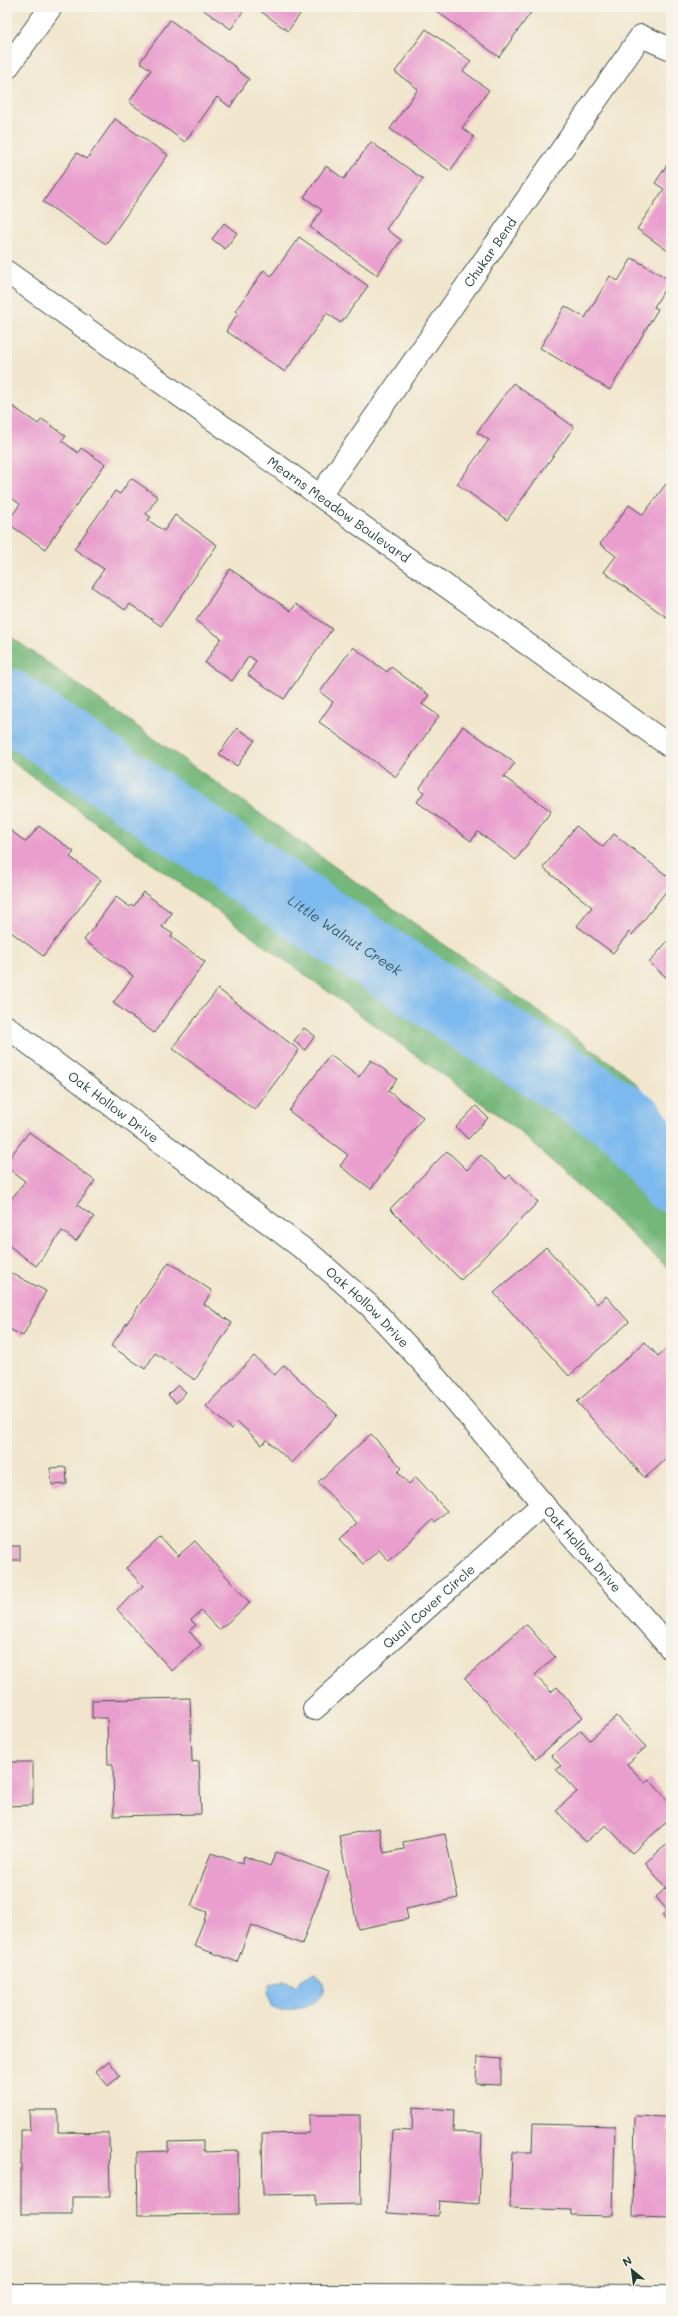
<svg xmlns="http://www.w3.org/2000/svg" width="678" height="2316" viewBox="0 0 678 2316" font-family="Mali,sans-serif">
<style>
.forest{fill:#74b77a;stroke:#4a7a57}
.water{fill:#7bb9ee;stroke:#4d7b91}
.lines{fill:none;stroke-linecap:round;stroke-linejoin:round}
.river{stroke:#7bb9ee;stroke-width:69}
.building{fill:#e99ecd}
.minor-casing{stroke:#3e564b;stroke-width:24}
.minor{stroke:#fff;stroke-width:22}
.labels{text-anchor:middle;stroke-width:3.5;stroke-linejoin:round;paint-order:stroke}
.street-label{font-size:13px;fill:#1f3d34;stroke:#f7f3e8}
.water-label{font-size:14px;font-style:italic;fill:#365c62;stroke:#f7f3e8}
</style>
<rect width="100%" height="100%" fill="#f7f3e8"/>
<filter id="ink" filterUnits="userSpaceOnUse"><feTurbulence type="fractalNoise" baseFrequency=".025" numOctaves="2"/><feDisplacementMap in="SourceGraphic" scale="8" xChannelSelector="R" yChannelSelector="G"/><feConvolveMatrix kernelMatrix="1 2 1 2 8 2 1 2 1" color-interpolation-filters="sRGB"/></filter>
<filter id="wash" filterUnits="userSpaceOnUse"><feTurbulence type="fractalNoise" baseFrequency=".012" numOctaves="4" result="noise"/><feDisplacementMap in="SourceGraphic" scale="16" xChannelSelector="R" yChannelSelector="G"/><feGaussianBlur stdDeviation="0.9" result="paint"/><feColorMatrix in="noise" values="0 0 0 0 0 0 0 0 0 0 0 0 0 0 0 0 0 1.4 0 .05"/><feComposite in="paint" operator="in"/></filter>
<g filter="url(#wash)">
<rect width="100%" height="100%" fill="#f1e6cd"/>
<path class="forest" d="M7,634L625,1073L671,1122V1271L517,1129L7,758Z"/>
<path class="water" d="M315,1973C346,1998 287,2018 271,2007L268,1992L271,1984L284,1981L296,1986L302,1979Z"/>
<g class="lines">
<path class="river" id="s1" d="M7,703L313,915L631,1124L671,1178"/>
</g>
<g id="blocks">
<g class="building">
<path d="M199,7H246L231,29Z"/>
<path d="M255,7H305L288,31Z"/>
<path d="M431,7H526L532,11L499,57Z"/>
<path d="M170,20L237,68V70L249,79L230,107L217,97L185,142L129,102L151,70L140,62Z"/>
<path d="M426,29L471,61L463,71L489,90L462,128L474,137L450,171L390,129L418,89L395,72Z"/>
<path d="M115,119L168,155L106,244L43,202L77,153L87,159Z"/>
<path d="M371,142L423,179L386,229L401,240L377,275L310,227L322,210L304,197L326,166L344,179Z"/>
<path d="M671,159V253L637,229L664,189L655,183Z"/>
<path d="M224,223L237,233L225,249L212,239Z"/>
<path d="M299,237L368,286L341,323L327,313L285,372L226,331L238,313L235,311L264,270L271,276Z"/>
<path d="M632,258L670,280L654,307L658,309L610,390L540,348L565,306L585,318L610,276L618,281Z"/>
<path d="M513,383L574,427L507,520L457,484L489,440L477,432Z"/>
<path d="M11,405L38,424L42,419L66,436L62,441L78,453L81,448L105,464L45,549L7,523L20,504L7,495V410Z"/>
<path d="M131,478L158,497L146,514L151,517L148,520L164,531L175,515L217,545L161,626L130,604L125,610L92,587L104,569L74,549L115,491L120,494Z"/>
<path d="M666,484L671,488V610L666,617L604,572L616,556L600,544L629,505L643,515Z"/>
<path d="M230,569L291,611L296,604L332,629L284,699L248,675L256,661L249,656L232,681L205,663L221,638L196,621Z"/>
<path d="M353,647L387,672L391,667L429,695L422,704L439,716L396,777L319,722L333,702L320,692Z"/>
<path d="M463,726L515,763L504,777L551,811L516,860L478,832L471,841L417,802L424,792L419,789Z"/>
<path d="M237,728L255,740L237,766L219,754Z"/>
<path d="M39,826L74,852L70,857L101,880L43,956L7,929V828L26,842Z"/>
<path d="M576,826L603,847L614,834L671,879V885L632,935L629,932L613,953L577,926L592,907L543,868Z"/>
<path d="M143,892L172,913L162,927L173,934L171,937L205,962L154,1033L113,1003L133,976L84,940L116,897L130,907L132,905L134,906Z"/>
<path d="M671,937V981L649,963Z"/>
<path d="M218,989L299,1050L255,1110L172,1048Z"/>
<path d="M304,1028L315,1036L305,1050L294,1041Z"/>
<path d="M330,1055L359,1077L371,1060L397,1079L388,1091L423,1117L371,1189L340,1166L348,1155L289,1111Z"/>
<path d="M476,1106L488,1118L468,1139L456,1127Z"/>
<path d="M29,1132L95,1181L77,1205L94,1217L76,1241L62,1231L36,1266L7,1244V1194L12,1198L25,1181L7,1168V1161Z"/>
<path d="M447,1151L467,1170L481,1155L506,1179L510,1175L538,1202L461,1280L390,1209Z"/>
<path d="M546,1247L597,1304L606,1296L629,1322L569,1376L494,1293Z"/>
<path d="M169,1262L212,1291L204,1304L232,1323L195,1380L155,1353L145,1369L111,1346Z"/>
<path d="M7,1271L46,1291L23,1336L7,1328Z"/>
<path d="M645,1342L658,1356L671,1344V1455L645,1478L577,1402Z"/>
<path d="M254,1356L275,1375L284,1365L337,1415L292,1463L267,1440L262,1445L238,1422L231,1429L206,1406Z"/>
<path d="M178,1385L186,1392L176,1403L168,1395Z"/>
<path d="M371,1434L402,1468L398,1472L409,1484L416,1477L447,1511L435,1522L433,1520L389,1561L379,1550L363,1564L340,1539L357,1524L318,1482Z"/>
<path d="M66,1467L67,1484L52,1485L50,1468Z"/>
<path d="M161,1537L178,1556L195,1541L250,1603L219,1630L201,1611L191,1620L196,1625L189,1631L201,1645L172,1671L117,1609L143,1586L126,1568Z"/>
<rect x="7" y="1546" width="13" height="14"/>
<path d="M526,1624L555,1657L535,1675L551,1692L557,1687L583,1717L536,1759L465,1678Z"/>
<path d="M190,1698L192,1762L199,1761L201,1814L114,1816L113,1764H108L107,1718H92V1700Z"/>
<path d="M617,1716L646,1747L627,1764L645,1783L649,1779L671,1804V1818L632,1853L606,1825L585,1842L556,1810L577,1792L556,1769L561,1766L552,1756L581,1730L590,1740Z"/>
<path d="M7,1762H33V1805L7,1806Z"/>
<path d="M379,1828L384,1853L404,1849L403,1842L445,1834L458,1898L406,1909L408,1919L358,1929L339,1836Z"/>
<path d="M671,1841V1926L662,1915L667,1910L656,1897L666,1888L645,1863Z"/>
<path d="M276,1852L329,1872L302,1944L251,1925L237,1962L194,1946L207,1912L191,1906L211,1853L242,1864L244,1856L270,1866Z"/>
<path d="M477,2057L501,2059V2085L476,2084Z"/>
<path d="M109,2061L120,2076L108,2086L96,2071Z"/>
<path d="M413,2107L454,2110L453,2132L482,2133L479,2204L439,2201L438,2216L387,2213L392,2130L412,2131Z"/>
<path d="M29,2110H58V2132L109,2133L110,2197H72V2214H21V2130H30Z"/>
<path d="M309,2115H360L361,2204L316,2205V2194L263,2195L262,2134L309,2133Z"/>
<path d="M635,2116L667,2117V2131H671V2217L633,2216Z"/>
<path d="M533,2124L615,2126L613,2216L571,2215V2210L510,2208L512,2152H532Z"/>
<path d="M203,2141V2152L238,2151L239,2214L138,2215L137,2152L168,2151V2142Z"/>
</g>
</g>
</g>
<g filter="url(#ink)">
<use href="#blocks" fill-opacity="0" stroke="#3e564b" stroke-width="1"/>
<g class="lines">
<g class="minor-casing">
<g id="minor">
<path d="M7,68L51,7"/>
<path id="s2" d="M7,272L671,747"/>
<path id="s3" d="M321,494L641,36L671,49"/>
<path id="s4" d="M7,1027L314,1257L370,1306L426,1366L543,1504L671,1649"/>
<path id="s5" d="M314,1709L543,1504"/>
<path d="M7,2295L671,2297"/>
</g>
</g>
<use href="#minor" class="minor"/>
</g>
</g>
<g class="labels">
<g class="street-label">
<text dy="5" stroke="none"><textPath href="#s3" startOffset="295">Chukar Bend</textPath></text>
<text dy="5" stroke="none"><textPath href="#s2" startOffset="408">Mearns Meadow Boulevard</textPath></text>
<text dy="5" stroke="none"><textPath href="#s4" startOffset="133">Oak Hollow Drive</textPath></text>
<text dy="5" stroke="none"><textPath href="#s4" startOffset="457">Oak Hollow Drive</textPath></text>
<text dy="5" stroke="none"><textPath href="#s4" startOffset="781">Oak Hollow Drive</textPath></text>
<text dy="5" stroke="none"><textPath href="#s5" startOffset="154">Quail Cover Circle</textPath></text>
</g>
<g class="water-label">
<text dy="5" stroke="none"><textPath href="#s1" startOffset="410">Little Walnut Creek</textPath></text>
</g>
</g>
<rect width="678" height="2316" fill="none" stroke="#f7f3e8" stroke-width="24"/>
<g transform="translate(632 2270) rotate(331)" stroke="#f7f3e8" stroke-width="3" paint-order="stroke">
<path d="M0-3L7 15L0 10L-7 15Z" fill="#1f3d34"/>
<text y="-6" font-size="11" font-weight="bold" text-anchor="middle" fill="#1f3d34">N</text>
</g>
</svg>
